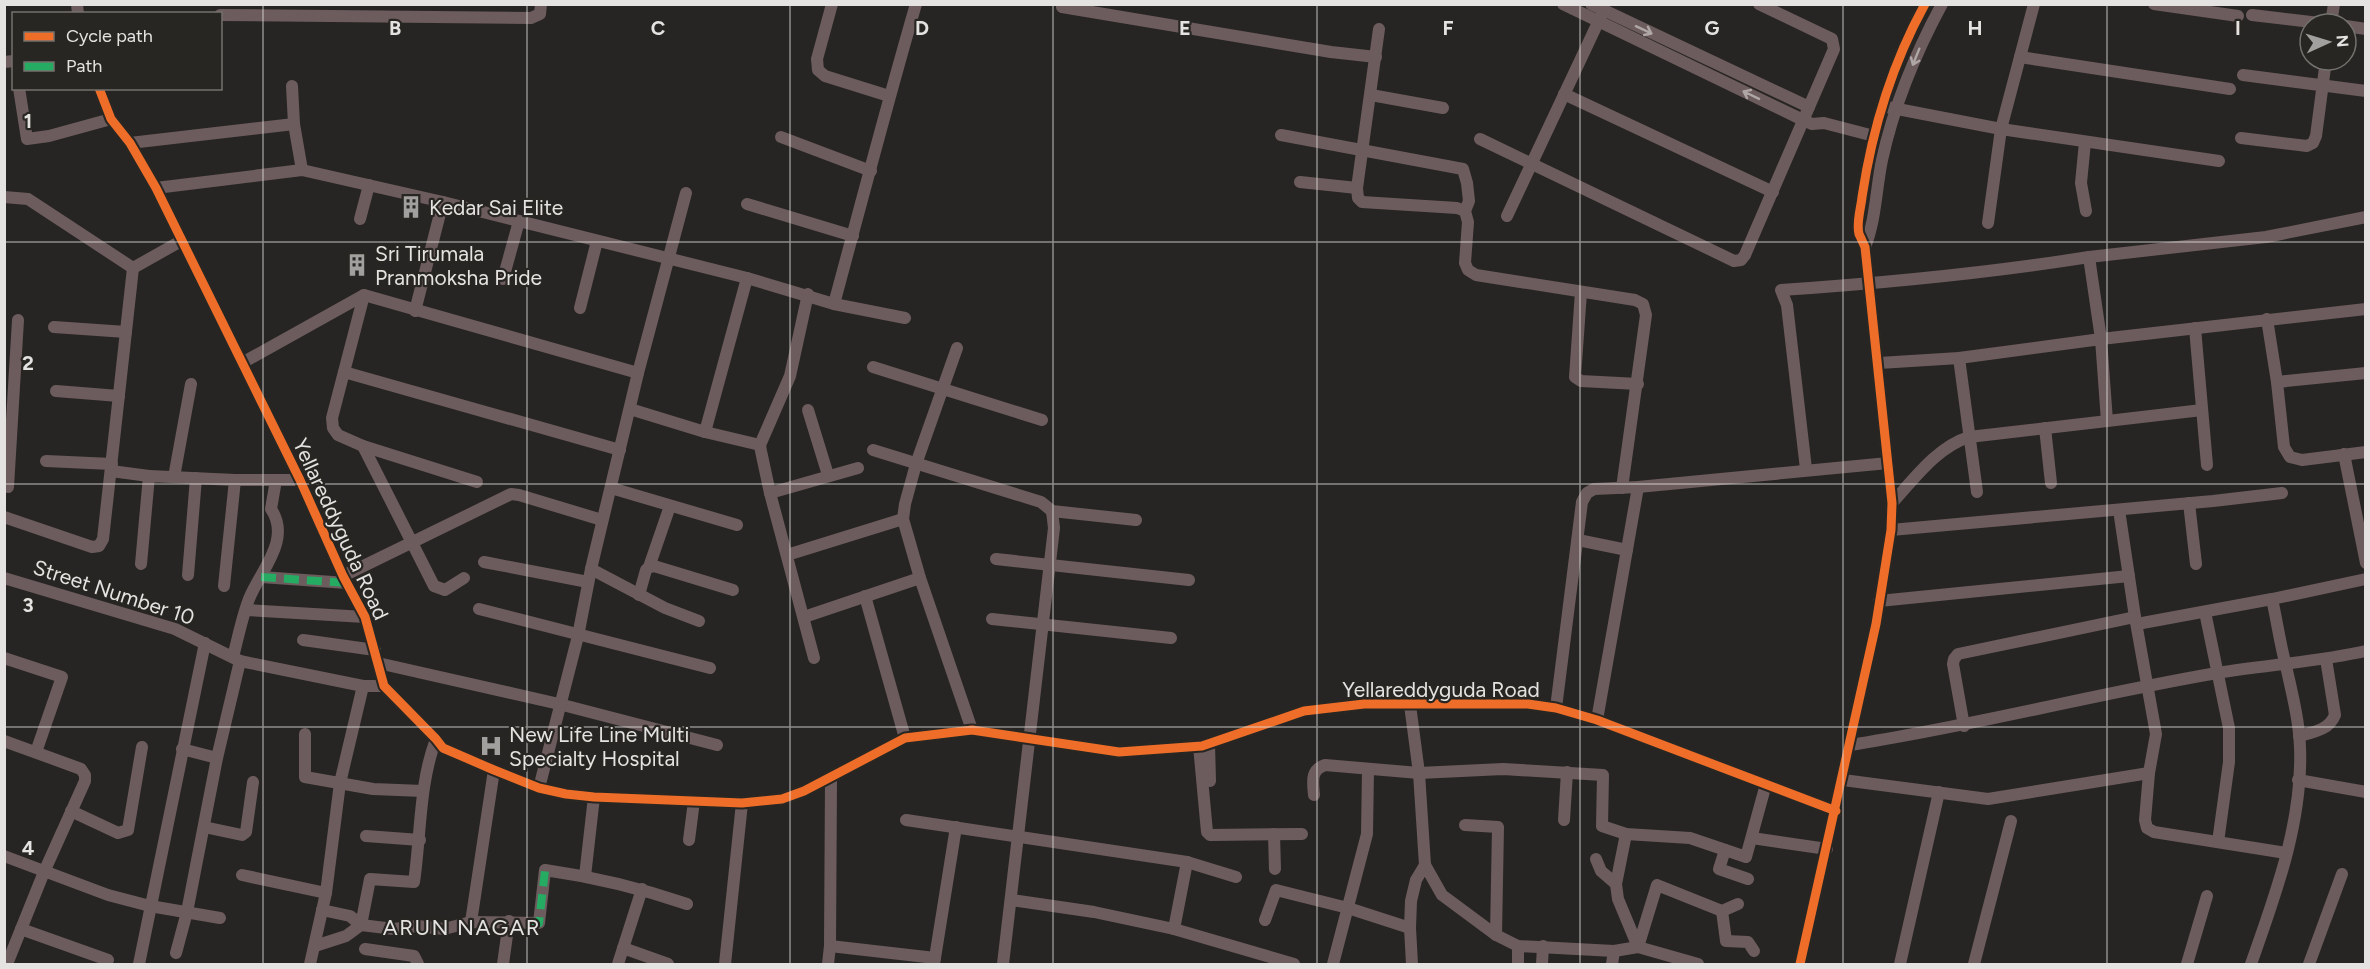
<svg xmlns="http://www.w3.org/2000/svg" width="2370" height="969" font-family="Figtree,sans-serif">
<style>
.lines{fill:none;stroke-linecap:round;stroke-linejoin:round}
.minor{stroke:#6d5c5e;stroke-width:12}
.quiet{stroke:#26ab63;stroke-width:8;stroke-dasharray:15 8;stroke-linecap:butt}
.cycleway-casing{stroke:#282622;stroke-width:13}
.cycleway{stroke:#ee6e29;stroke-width:9}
.oneway{stroke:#afa6a6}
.grid{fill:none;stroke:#e5e3e1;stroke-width:1.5;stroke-opacity:0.55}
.labels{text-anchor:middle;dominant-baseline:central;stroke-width:4.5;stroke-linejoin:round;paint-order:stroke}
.poi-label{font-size:21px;fill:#e5e3e1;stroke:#282622;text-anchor:start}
.street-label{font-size:21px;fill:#e5e3e1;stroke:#282622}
.neighbourhood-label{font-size:22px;letter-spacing:1.5px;fill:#e5e3e1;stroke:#282622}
.grid-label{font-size:20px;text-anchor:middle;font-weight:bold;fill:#e5e3e1;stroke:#282622;stroke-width:4.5;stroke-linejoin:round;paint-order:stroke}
</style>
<rect width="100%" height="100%" fill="#272523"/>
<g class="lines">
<!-- minor -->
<g class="minor">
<polyline points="77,4 78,14"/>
<polyline points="832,4 817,59 818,70 825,76 889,96"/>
<polyline points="1063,4 1062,7 1331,52 1376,57"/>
<polyline points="1563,4 1803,120 1812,124 1824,123 1874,136"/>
<polyline points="1591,4 1809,107"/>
<polyline points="2154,4 2238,16"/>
<polyline points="220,15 531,18 540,14 541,4"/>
<polyline points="2252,15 2328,24"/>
<polyline points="2331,24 2334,4"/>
<polyline points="2346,26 2366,29"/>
<polyline points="1379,29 1357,188 1358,198 1362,202 1457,208 1465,211"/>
<polyline points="2020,57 2230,89"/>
<polyline points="4,62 14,61"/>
<polyline points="2243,75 2366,91"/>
<polyline points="19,88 27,139 49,136 111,119"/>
<polyline points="99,88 111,119 130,143 156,188 300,480 343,576 365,617 384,686 436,739 443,748 494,770 539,788 566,794 594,797 742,803 782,799 804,791 905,738 972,730 1119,752 1202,746 1304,711 1364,704 1528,704 1556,708 1597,720 1836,811"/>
<polyline points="1564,94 1773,192"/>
<polyline points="1371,95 1443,108"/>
<polyline points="1882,106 2001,129 2219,161"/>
<polyline points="294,124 302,170"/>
<polyline points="1281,135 1463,169 1467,183 1469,201 1465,211 1468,222 1465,263 1468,270 1476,275 1635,300 1643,304 1646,315 1622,488"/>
<polyline points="781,137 871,171"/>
<polyline points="2241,138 2307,146 2313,143 2316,136 2326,60"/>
<polyline points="1480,139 1734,261 1741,260 1745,255 1834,49 1832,39 1759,4"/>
<polyline points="2085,142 2081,183 2086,211"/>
<polyline points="130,143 294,124 292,86"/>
<polyline points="1300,182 1357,188"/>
<polyline points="156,188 302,170 443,202 747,278 834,304 905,318"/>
<polyline points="4,197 28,199 133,268 181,241"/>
<polyline points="747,204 853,236"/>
<polyline points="1507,216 1601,16"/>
<polyline points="360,219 369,185"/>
<polyline points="1988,223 2001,129 2034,4"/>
<path d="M1865 247C1876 219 1876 189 1882 160 1894 105 1915 54 1942 4"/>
<polyline points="2089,257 2266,237 2366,217"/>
<polyline points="503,279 519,221"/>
<polyline points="1581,292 1575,377 1581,381 1638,384"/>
<polyline points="808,294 790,376 760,445 761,451 770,493 814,658"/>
<polyline points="364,295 332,418 333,428 338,435 363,446 477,482"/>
<path d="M834 304C861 204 887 104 916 4"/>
<polyline points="580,308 597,241"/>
<polyline points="415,311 443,202"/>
<polyline points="2267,319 2277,382 2284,447 2290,457 2302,460 2366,452"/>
<polyline points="54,327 126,332"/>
<polyline points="2195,328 2207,465"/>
<polyline points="957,348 916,464 905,504 903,519 920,578 972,730"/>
<polyline points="1959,358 1977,492"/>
<polyline points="242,363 364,295 638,373"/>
<polyline points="1879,363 1959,358 2101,339 2366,309"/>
<polyline points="873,367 1042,420"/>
<polyline points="344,372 620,450"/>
<polyline points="2277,382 2366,373"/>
<polyline points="56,391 119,396"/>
<polyline points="630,409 705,432 760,445"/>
<polyline points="808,410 828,475"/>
<polyline points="2045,428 2051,483"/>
<polyline points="705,432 747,278"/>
<polyline points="363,446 434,586 445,590 464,578"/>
<polyline points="873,450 1041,502 1052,511 1136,520"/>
<polyline points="2344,454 2366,563"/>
<polyline points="46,461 112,464"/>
<path d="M1806 469 1787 305 1781 290C1884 283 1988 273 2089 257L2101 339 2107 421"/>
<polyline points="111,471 149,476"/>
<polyline points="174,477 191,384"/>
<polyline points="8,487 18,320"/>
<polyline points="611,488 737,525"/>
<polyline points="770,493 858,468"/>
<path d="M1892 503C1914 479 1937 447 1969 437L2202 410"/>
<polyline points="2189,503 2196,564"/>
<polyline points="2119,510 2135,617 2156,734 2149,773 2145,820 2147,828 2154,832 2286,853"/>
<polyline points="4,517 92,547 99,546 103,539 133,268"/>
<polyline points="1891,530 2213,501 2282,493"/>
<polyline points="1578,540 1627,550"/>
<polyline points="787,555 903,519"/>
<polyline points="996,559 1189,580"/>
<polyline points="484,562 588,582"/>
<polyline points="141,564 149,476 235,480 300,480"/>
<polyline points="649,567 654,566 733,590"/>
<polyline points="591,569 665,608 699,621"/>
<polyline points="188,575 196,478"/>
<polyline points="343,576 511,494 519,495 602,520"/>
<polyline points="261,577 347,583"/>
<polyline points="4,578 175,629 240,661 363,686 384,686"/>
<polyline points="224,586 235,480"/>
<polyline points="639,595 646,570 649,567 670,506"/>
<polyline points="865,596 905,738"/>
<polyline points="1879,601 2129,576"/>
<polyline points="479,609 710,668"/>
<polyline points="246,610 365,617"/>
<polyline points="2205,612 2229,728 2229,762 2218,842"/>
<polyline points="804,617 920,578"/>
<polyline points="992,619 1171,638"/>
<polyline points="2137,624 2272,599 2366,579"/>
<polyline points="303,640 375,650"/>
<path d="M233 657C238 638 242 617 249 599 260 571 292 540 271 509L276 480"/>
<polyline points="4,658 62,677 36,752"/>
<polyline points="378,663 559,704 717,745"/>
<polyline points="1410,705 1419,773 1425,865 1416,880 1411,901 1410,928 1412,964"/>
<polyline points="1556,708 1582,502 1587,493 1594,489 1638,487 1888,463"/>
<polyline points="1597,720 1638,487"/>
<polyline points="1964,726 1953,664 1954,659 1958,654 2135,617"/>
<polyline points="305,734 305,777 373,789 423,791"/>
<path d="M2299 736C2314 732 2329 730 2335 715L2326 659"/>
<polyline points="4,741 81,769 85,775 85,781 44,872 7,964"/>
<polyline points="1209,744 1210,781"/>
<path d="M1850 745C1973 726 2094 694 2217 673 2266 665 2316 662 2366 651"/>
<polyline points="1199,746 1207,832 1210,835 1302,834"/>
<polyline points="182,749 217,758"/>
<polyline points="1843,780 1988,799 2149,773"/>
<polyline points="2298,780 2366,792"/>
<polyline points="539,788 578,636 591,569 638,373 686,193"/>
<path d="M1314 795C1313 782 1310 770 1325 765L1419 773 1503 769 1603 775 1602 826 1626 834 1690 838 1746 857 1766 784"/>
<polyline points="71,811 118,833 128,830 142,747"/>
<polyline points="906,820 1187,862 1236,877"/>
<polyline points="1564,820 1567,772"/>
<polyline points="1465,825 1498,827 1496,935"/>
<polyline points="204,827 242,835 246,832 253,782"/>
<polyline points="1274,834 1275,869"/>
<polyline points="1626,834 1616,884 1618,899 1638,947"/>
<polyline points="366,836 420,840"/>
<polyline points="1752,838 1827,849"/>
<polyline points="689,840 694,801"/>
<polyline points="1725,850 1719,869 1748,879"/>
<polyline points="4,856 108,895 150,906 220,918"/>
<polyline points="1596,859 1601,871 1616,884"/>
<polyline points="1425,865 1442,895 1496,935 1518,946 1614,951 1638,947 1698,964"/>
<polyline points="242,875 326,893"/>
<polyline points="585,876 594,797"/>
<polyline points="1012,900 1094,912 1174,929 1294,964"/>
<path d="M322 910 350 916 361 925 394 929 418 926 444 929 471 922 539 923 545 870C594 877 640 888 687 904"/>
<polyline points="1722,911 1726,941 1748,942 1754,951"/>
<polyline points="1265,920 1276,890 1348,908 1410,928"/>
<polyline points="471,922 494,770"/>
<polyline points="21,929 108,960"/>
<polyline points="1174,929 1187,862"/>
<path d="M315 946 346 936 361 925 370 879 414 882C421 834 419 784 436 739"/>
<polyline points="830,946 935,958"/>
<polyline points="1518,946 1518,964"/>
<polyline points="1638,947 1657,885 1722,911 1738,904"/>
<polyline points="623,948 668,964"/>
<polyline points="365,949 414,956 418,964"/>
<polyline points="176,953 187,912 217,758 240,661"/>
<polyline points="139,964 205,643"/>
<polyline points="310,964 326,893 340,783 363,686"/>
<polyline points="503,964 509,921"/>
<polyline points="618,964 642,889"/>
<polyline points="725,964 742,803"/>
<polyline points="828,964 830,946 831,779"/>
<polyline points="934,964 956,827"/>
<polyline points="1003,964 1054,528 1052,511"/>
<polyline points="1333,964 1367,834 1368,769"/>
<polyline points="1542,964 1543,946"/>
<polyline points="1612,964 1614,951"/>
<path d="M1800 964 1876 624 1891 530 1892 503 1865 247C1863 243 1861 238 1859 234 1856 223 1861 208 1862 197 1872 130 1892 64 1925 4"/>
<polyline points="1900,964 1939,792"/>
<polyline points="1974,964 2011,821"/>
<polyline points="2187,964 2207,896"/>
<path d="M2251 964C2275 896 2303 822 2300 747 2299 720 2292 693 2286 666 2280 644 2277 621 2272 599"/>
<polyline points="2309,964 2342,874"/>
</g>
<!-- quiet -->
<g class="quiet">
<polyline points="261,577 347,583"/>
<polyline points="530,922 539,923 545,870"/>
</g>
<!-- cycleway casing -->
<g class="cycleway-casing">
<g id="cycleway">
<polyline points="99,88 111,119 130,143 156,188 300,480 343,576 365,617 384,686 436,739 443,748 494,770 539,788 566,794 594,797 742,803 782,799 804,791 905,738 972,730 1119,752 1202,746 1304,711 1364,704 1528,704 1556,708 1597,720 1836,811"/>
<path d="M1800 964 1876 624 1891 530 1892 503 1865 247C1863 243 1861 238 1859 234 1856 223 1861 208 1862 197 1872 130 1892 64 1925 4"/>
</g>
</g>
<!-- cycleway -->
<use href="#cycleway" class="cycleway"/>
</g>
<!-- one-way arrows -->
<defs><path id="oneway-shaft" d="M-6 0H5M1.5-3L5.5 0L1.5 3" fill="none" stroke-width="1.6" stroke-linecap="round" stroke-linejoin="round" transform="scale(1.5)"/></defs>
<g class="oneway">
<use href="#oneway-shaft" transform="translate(1644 30) rotate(25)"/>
<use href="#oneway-shaft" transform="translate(1916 57) rotate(112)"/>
<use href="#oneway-shaft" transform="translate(1751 95) rotate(-154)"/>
</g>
<!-- grid -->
<path class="grid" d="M263 4V964M527 4V964M790 4V964M1053 4V964M1317 4V964M1580 4V964M1843 4V964M2107 4V964M4 242H2366M4 484H2366M4 727H2366"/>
<!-- icons -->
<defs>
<g id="building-bare" transform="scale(1.8)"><path d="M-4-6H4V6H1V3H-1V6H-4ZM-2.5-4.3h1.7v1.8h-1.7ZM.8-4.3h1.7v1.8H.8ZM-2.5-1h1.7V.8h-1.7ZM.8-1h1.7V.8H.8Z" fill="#a2a09e" stroke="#282622" stroke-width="2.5" paint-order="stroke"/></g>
<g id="hospital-bare" transform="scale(1.8)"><path d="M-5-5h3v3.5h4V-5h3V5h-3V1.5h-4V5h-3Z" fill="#a2a09e" stroke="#282622" stroke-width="2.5" paint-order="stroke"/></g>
</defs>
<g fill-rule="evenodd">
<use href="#building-bare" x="411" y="207"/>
<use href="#building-bare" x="357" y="265"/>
<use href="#hospital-bare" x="491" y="746"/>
</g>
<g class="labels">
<!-- poi labels -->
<g class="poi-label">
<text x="429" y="207">Kedar Sai Elite</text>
<text x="375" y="253">Sri Tirumala<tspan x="375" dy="24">Pranmoksha Pride</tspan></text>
<text x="509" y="734">New Life Line Multi<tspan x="509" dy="24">Specialty Hospital</tspan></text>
</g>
<!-- street labels -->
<g class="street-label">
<text transform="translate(341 529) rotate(65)">Yellareddyguda Road</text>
<text transform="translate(114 592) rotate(18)">Street Number 10</text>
<text x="1441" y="689">Yellareddyguda Road</text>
</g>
<!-- neighbourhood labels -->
<g class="neighbourhood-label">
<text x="462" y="927">ARUN NAGAR</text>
</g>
</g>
<g class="grid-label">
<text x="395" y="35">B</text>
<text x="658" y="35">C</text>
<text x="922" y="35">D</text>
<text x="1185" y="35">E</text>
<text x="1448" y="35">F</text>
<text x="1712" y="35">G</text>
<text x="1975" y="35">H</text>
<text x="2238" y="35">I</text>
<text x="28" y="128">1</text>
<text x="28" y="370">2</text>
<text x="28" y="612">3</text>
<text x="28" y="855">4</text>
</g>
<!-- border -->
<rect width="2370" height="969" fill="none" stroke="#e5e3e1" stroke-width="12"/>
<!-- legend -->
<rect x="12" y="12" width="210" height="78" fill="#282622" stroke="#74726e" stroke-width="1.5"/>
<rect x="24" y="32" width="30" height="9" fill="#ee6e29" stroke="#74726e" stroke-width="1.5"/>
<text x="66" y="42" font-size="18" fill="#e5e3e1">Cycle path</text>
<rect x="24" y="62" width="30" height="9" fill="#26ab63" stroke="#74726e" stroke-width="1.5"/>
<text x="66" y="72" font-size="18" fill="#e5e3e1">Path</text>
<!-- north arrow -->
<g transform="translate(2328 42) rotate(86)"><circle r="28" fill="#282622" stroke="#74726e" stroke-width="1.5"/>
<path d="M0-4.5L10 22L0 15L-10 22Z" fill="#a2a09e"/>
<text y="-9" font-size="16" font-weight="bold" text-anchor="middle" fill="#e5e3e1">N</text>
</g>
</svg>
